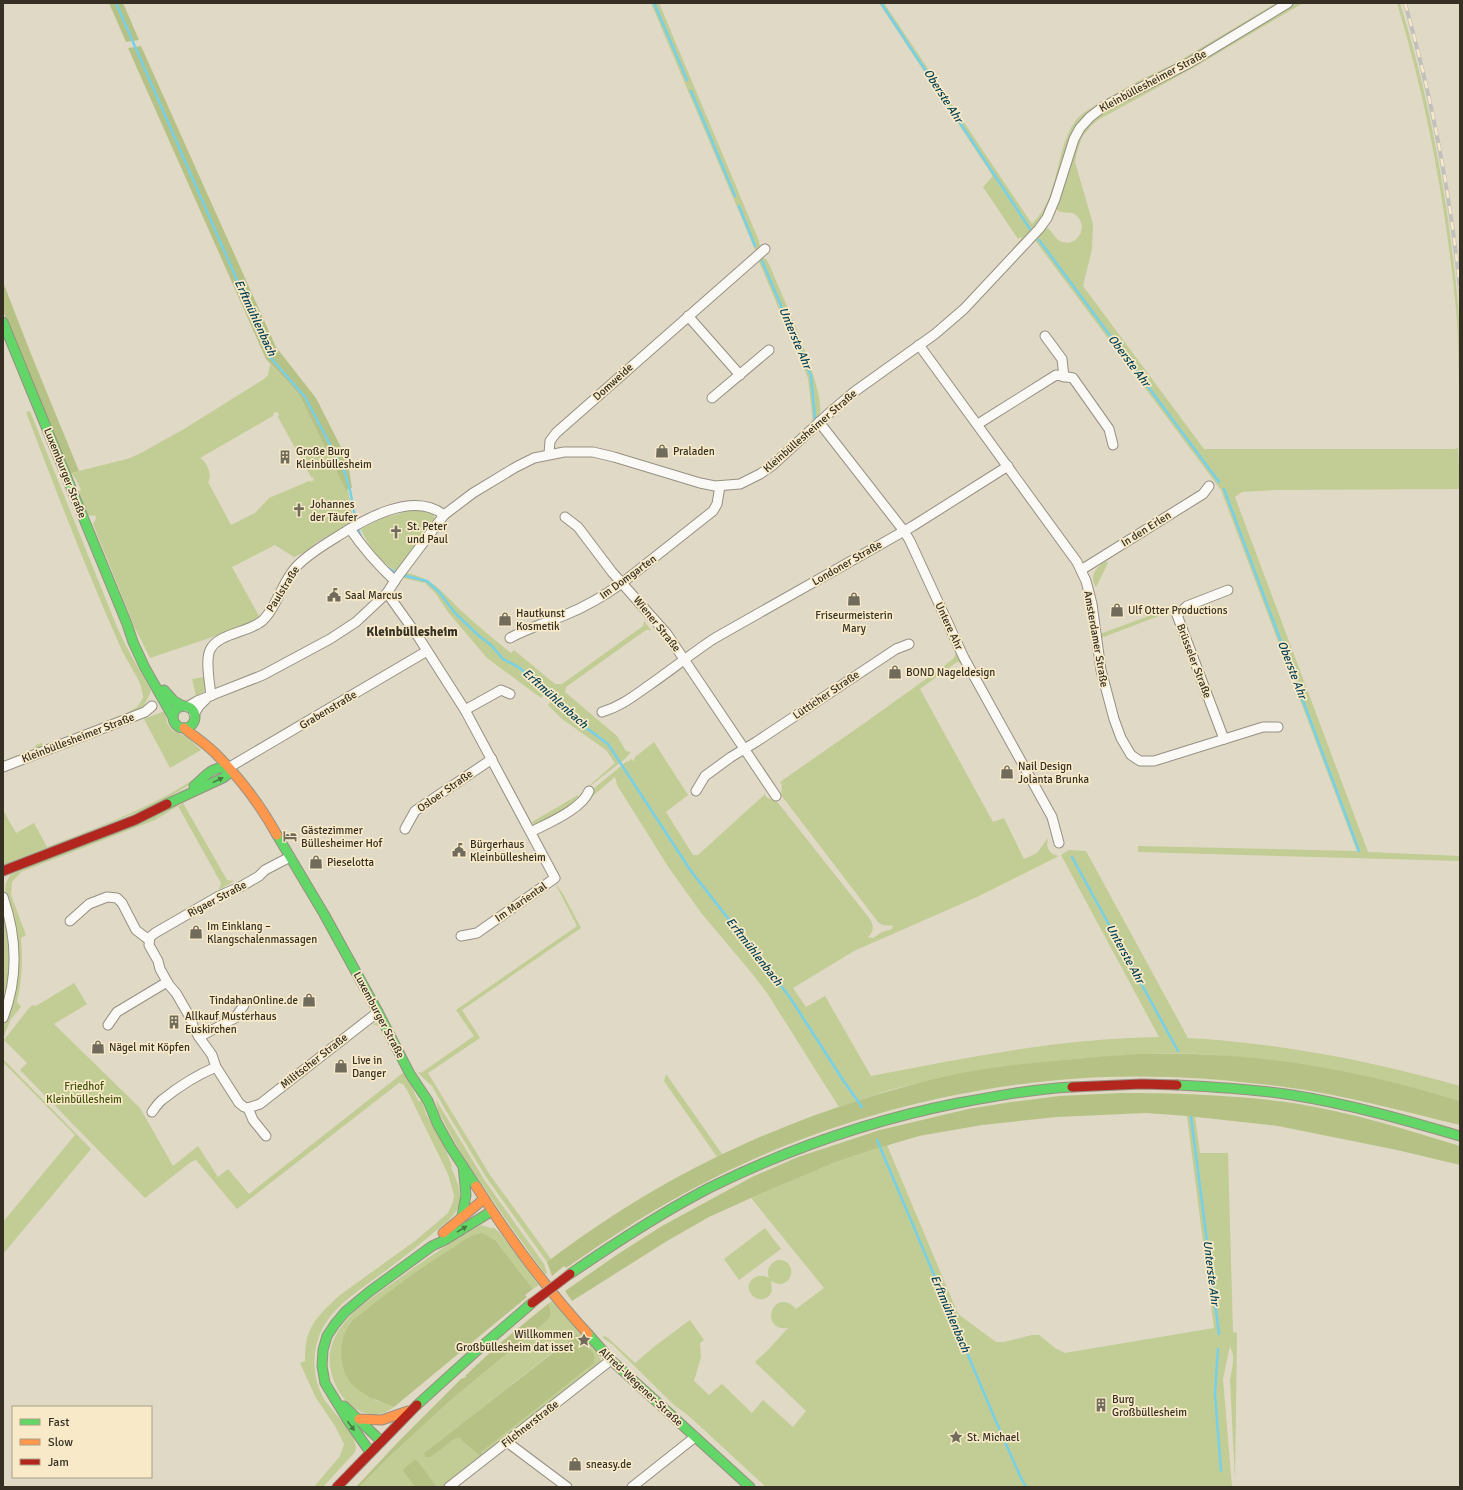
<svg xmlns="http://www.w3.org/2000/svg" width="1463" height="1490" font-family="Signika,sans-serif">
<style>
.green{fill:#c1cd94;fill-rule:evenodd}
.forest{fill:#b6c285}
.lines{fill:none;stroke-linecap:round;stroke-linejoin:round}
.stream{stroke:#76d0e8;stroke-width:2.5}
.street-casing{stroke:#969082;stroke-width:11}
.fast-casing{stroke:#969082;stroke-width:11}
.slow-casing{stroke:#969082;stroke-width:11}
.jam-casing{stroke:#969082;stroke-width:11}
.street{stroke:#faf9f6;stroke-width:9}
.fast{stroke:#63d668;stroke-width:9}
.slow{stroke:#ff974d;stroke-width:9}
.jam{stroke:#b3261e;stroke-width:9}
.rail-casing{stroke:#c1c0bb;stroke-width:4}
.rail{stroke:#f8eac9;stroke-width:2.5;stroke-dasharray:8;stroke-linecap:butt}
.jam-bridge-casing{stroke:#afa893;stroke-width:11;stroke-linecap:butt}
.jam-bridge{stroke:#b3261e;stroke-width:9}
.oneway{fill:#4a7b42}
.labels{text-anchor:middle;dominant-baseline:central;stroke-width:3.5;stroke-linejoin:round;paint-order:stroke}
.street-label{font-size:11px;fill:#353023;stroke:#f8eac9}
.poi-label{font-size:11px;fill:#353023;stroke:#f8eac9;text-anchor:start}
.park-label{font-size:11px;fill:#42530b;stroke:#f8eac9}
.water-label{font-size:12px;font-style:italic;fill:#054153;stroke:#f8eac9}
.quarter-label{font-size:13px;font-weight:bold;fill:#353023;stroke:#f8eac9}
</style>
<rect width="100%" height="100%" fill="#e0d9c6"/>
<!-- green -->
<g class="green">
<polygon points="651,3 659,3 759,241 760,248 756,252"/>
<path d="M879 3H884L1032 224C1061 196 1054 150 1076 120 1084 111 1096 105 1106 99 1119 92 1131 85 1144 78 1154 73 1164 69 1174 64L1276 3H1281L1187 60 1100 104 1082 118 1070 137 1053 193 1046 211 1038 224 1013 250 1012 249 1022 238 1020 237 1018 239 983 187 992 177V175Z"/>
<path d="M1295 3H1303L1193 68 1098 120 1091 126 1082 137 1077 152 1075 162 1093 224 1092 249 1083 286 1204 449H1454L1458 448 1460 489 1274 490 1242 492 1235 497 1368 852 1460 856V861L1138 852V846L1357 851 1221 490 1034 239 1045 229 1047 228C1053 231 1054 238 1060 241 1076 249 1090 227 1076 215 1071 211 1064 214 1058 211L1056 208 1075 145 1082 131 1099 114 1257 26Z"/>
<path d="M1397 3H1400C1422 73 1437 146 1448 219 1453 259 1459 299 1460 339 1461 361 1460 384 1460 406 1458 374 1459 341 1456 309 1446 206 1427 102 1397 3Z"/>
<path d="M761 257 766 259 770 266C780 292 829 395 819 416 818 419 815 421 813 423L808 378 758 259Z"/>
<path d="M270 364 299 394 346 489H348L353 521 317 542 305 552 294 557 275 545 232 567 260 618 254 623 150 658 135 628 93 524 96 519 95 515 92 516 88 515 79 492 81 490 76 479 71 473 127 459 139 454 184 429 264 379 268 375ZM274 412 279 413 278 417 311 477 314 478 312 482 309 481 269 498 255 513 231 525 208 482C213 476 206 460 200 458L273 416Z"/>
<path d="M30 411 117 627 126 646 151 691 144 706 134 712 3 763V762L35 749 36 745 41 743 45 745 127 713 137 707 143 698C144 683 126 661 120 646 86 569 56 491 26 412Z"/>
<path d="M409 511H431L435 518 396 571C381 563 367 544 361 529L383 518Z"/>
<path d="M1106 561 1108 563 1096 587C1089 576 1096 567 1106 561Z"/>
<path d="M406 573C436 578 445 597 466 615 480 628 496 641 511 653L514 650 555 684H562L643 626 644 621 651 630H646L566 687 565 692 617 736 626 751 631 752 625 759 582 792 615 763 606 750 562 719 548 705 552 700 545 694 541 698 487 658 448 612 436 594 425 583 403 578Z"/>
<polygon points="1162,611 1164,614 1101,638 1100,634"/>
<path d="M956 652 961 663 957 662 920 689 993 822 1004 818 1024 859 1037 853 1048 838C1046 847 1048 854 1059 856L977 897 854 951 793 988 806 1007 825 996 871 1076C966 1058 1062 1038 1159 1037L1061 855 1069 850 1086 851 1188 1038C1280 1043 1371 1061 1460 1086V1101C1380 1076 1298 1061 1214 1055 1178 1052 1140 1054 1103 1057 1036 1061 971 1070 906 1086 883 1091 861 1100 839 1107L767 993 750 971 702 914 669 868 617 785 615 777 580 807 592 796V790L627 761 628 762 631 759 634 761 635 757 654 742 688 795 666 812 693 855H698L764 795V792C765 798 768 798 773 800L775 799 870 919C874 926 874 931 868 937L873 938 882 932 892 929 893 925C887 926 883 926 878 922L781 795 782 785 780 782 866 722 940 669 954 658Z"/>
<polygon points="204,677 205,691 196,696 192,679"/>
<polygon points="165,711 167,723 172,730 187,737 201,750 170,768 144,719"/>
<path d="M199 776 194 782 158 804 6 864H3V810L16 833 34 823 47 847C100 826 151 808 199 776Z"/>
<polygon points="578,795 579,798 572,806 534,825 532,822"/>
<path d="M183 801H186L183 803 227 880 234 881 219 890 221 883 178 806 155 820 21 872 12 882 11 895 26 935 21 938C23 960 22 980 17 1002L21 1007 11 1019 3 1038V1029L14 995 18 972 17 940 15 925 5 890 6 883 10 875 177 805 178 806 182 804Z"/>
<polygon points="555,883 563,894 581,928 462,1010 480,1038 428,1073 490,1175 551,1259 547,1262 486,1177 445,1109 432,1086 418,1073 420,1072 421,1073 474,1036 456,1010 577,926"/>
<polygon points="3,910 9,944 9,977 3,1006"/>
<path d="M74 983 87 1004 54 1024 140 1108 173 1166 198 1146 218 1177 228 1169 249 1194 404 1072 379 1026 372 1024 377 1023 380 1025 405 1071 418 1101H422L426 1114 444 1146 452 1166 451 1167C455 1177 462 1190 460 1201 458 1216 441 1226 431 1235 415 1248 398 1262 381 1274 361 1289 338 1303 325 1324 311 1347 311 1376 324 1399 332 1412 361 1437 355 1452L323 1487H314L340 1456 344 1444 335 1426 316 1398 300 1363 305 1361C305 1354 305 1347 307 1339 311 1321 327 1307 340 1295L415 1241 448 1213 453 1202 454 1195 448 1174 407 1090 403 1084 399 1083 237 1209 196 1160 191 1162 145 1198 20 1070 27 1063 4 1040 29 1008 33 1005 36 1006Z"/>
<polygon points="3,1059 91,1149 3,1254 3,1222 75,1135 3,1062"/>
<polygon points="666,1074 722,1154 717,1157 664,1081"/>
<polygon points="436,1100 485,1181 544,1264 547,1273 545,1274 507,1221 462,1155 438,1111"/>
<path d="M1187 1116 1195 1117 1200 1153H1228L1233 1332 1237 1333 1235 1480 1230 1380 1233 1363V1354L1230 1346 1223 1379 1232 1487H766L689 1416 674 1405 613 1345 603 1338V1336L607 1337 635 1363 655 1346 690 1320 704 1340 700 1343 701 1357 694 1381 709 1395 722 1384 752 1413 763 1400 793 1427 806 1411 755 1362 768 1350 788 1328C757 1331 774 1285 796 1309L824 1288 751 1198 836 1162 887 1145 958 1314 996 1342H1004L1032 1335H1039L1055 1348 1065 1353 1214 1328Z"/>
<path d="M481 1225 491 1228H494L499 1232 539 1285 533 1289 496 1241 374 1400 394 1407C390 1410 385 1413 380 1414 348 1419 326 1380 330 1352 332 1341 338 1330 345 1322 355 1309 371 1299 384 1289 416 1266 447 1244 481 1225Z"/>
<polygon points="765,1228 781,1249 739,1280 724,1259"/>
<path d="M777 1260C800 1258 793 1294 771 1281L772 1291C762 1312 738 1288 754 1278 759 1274 764 1276 769 1278 766 1271 769 1264 777 1260Z"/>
<polygon points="552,1301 598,1354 602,1363 484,1456 481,1452 576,1334 424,1453 431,1457 453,1440 459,1438 482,1458 445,1487 437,1487 416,1460 402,1470 415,1487 359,1487 390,1456 452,1399 549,1319 551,1315 549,1303"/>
</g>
<!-- forest -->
<g class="forest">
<polygon points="109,3 123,3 139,40 126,42"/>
<polygon points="141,46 276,347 316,398 352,469 349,470 352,488 346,490 299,394 266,359 128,48"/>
<polygon points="3,282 31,354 79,471 71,473 3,311"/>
<path d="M1137 1054C1162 1054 1188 1053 1213 1055 1297 1059 1380 1076 1460 1101V1125C1402 1111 1344 1095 1285 1087 1210 1077 1134 1073 1058 1080 929 1092 800 1130 685 1193 644 1215 605 1241 566 1268L564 1266 552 1276 547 1262C645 1188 743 1137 860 1100 897 1088 934 1078 972 1071 1027 1062 1082 1058 1137 1054Z"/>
<path d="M1120 1093C1178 1093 1235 1095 1293 1103 1350 1112 1405 1129 1460 1146V1165L1397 1150 1278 1126 1187 1116 1146 1113 1057 1117 982 1125 919 1136 875 1149 836 1162 751 1198 709 1217 667 1241 572 1301 565 1291 618 1254 662 1226 752 1177 798 1157 880 1130 968 1109 1011 1102 1059 1096Z"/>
<path d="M482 1233 496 1241 533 1289 525 1295 527 1297 394 1407C380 1402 361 1395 351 1383 342 1374 339 1351 343 1339 345 1331 349 1326 353 1320 386 1294 419 1268 454 1247 463 1241 472 1234 482 1233Z"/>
<polygon points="549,1303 551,1315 549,1319 452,1399 390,1456 359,1487 356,1487 399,1441 461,1379 466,1377 465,1376 499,1344"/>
<polygon points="577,1334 594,1354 594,1363 481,1452 484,1456 482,1458 459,1438 453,1440 431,1457 426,1457 424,1453"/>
<polygon points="416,1459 437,1487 415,1487 402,1470"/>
</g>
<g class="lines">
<!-- stream -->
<g class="stream">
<polyline points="116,3 271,358 305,397 345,473 350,490 356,522"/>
<polyline points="654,3 687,80"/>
<polyline points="881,3 1030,229"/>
<polyline points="691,91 735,196"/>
<polyline points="739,206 755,246"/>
<polyline points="1039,240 1219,482"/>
<polyline points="762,261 811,376 815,418"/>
<polyline points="1224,489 1359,851"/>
<polyline points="357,527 362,539"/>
<polyline points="386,567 397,573"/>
<polyline points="402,575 427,581 439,592 455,613 479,636 491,645 503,659 520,668 533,681 549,692 573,718 608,744 691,871 789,996 843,1080 862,1107"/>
<polyline points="1072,857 1178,1051"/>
<polyline points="1191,1117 1219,1334"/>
<polyline points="877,1140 998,1426 1021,1478 1026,1487"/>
<polyline points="1218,1349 1215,1393 1221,1471"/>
</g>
<!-- street casing -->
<g class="street-casing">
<g id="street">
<polyline points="688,316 740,375"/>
<polyline points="1045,336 1062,359 1064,377"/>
<polyline points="919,345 1077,562 1086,581 1092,604 1101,670 1114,719 1121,738 1131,755 1140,761 1154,761 1263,727 1278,727"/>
<polyline points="712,398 769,350"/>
<polyline points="819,422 904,531 910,541 964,658 1052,817 1059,843"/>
<polyline points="978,424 1056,375 1073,378 1109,429 1113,445"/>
<polyline points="549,454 550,441 556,433 765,249"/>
<polyline points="565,517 578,527 612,572 667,634 776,796"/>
<path d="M350 529C363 548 378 565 395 581"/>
<polyline points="1081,570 1203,494 1209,486"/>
<polyline points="387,593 419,638 465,710 555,878 477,933 461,936"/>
<path d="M510 638C528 628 546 623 565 615 585 607 604 596 622 583L713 511 717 504 720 486"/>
<path d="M211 696C210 684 205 661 210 650 218 633 248 633 262 621 276 609 282 582 296 567 307 555 322 546 335 538 363 520 413 490 444 515"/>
<polyline points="187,707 197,701 263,675 330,639 356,622 387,593 396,579 444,515 473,493 516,467 534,458 564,452 593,452 614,457 700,483 715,486 740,484 760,474 773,465 827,415 854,392 935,334 964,309 1039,229 1047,218 1055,199 1074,139 1080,128 1090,117 1103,107 1189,63 1288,3"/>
<polyline points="465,710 501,690 510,694"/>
<path d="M602 712C621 706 631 698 648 686 670 671 692 653 715 638L913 526 1008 466"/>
<polyline points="194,714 199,706 206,699"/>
<polyline points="1224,739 1177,615 1187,606 1228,590"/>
<polyline points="3,767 145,712 152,706"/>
<polyline points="228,768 427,651"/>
<polyline points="696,791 705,776 731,757 756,742 896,649 909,644"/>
<polyline points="405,829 415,811 492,759"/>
<path d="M531 832C548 823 582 809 589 791"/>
<polyline points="290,857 265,870 259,876 242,886 219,896 155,933 150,937 149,945 158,961 160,969 169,985 176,993 191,1019 193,1026 199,1037 212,1055 216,1067 239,1103 244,1107 248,1108 260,1104 378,1012"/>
<path d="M3 897C17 937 18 979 3 1018"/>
<polyline points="70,921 89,904 107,897 117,898 122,903 136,930 149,940"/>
<polyline points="108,1025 117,1012 167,982"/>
<polyline points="199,1037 235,1018 244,1005"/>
<polyline points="248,1108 253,1120 266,1136"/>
<path d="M152 1112C155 1108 158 1103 162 1100 178 1087 197 1075 216 1067"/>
<polyline points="507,1442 567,1487"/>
<polyline points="449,1487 611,1360"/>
<polyline points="632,1487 695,1437"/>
</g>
</g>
<!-- fast casing -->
<g class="fast-casing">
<g id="fast">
<polyline points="3,322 127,624 133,642 145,668 173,717"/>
<polyline points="164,690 174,701 183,706"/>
<circle cx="184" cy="717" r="11"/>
<path d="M194 786C206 776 211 766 228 768"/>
<polyline points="167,804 223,778 227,775 228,768"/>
<polyline points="277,835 324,914 378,1012 410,1074 428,1101 437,1123 451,1148 476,1186"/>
<path d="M1177 1085C1216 1087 1254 1089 1292 1095 1349 1104 1405 1120 1460 1136"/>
<polyline points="462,1216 466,1195 463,1166"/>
<path d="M570 1274C615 1243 661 1213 709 1188 788 1149 872 1120 958 1103 996 1096 1034 1089 1072 1087"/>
<polyline points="588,1334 611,1360 750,1487"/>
<polyline points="417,1405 481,1347 532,1303"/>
<polyline points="344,1406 381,1441"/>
<polyline points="370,1452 347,1419 325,1383 322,1366 323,1350 327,1336 335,1324 345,1312 369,1292 432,1246 445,1240 492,1211"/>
</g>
</g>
<!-- slow casing -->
<g class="slow-casing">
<g id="slow">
<path d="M184 728C194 736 206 744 215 753 239 777 261 806 277 835"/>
<path d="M476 1186C509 1238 546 1288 588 1334"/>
<polyline points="443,1233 484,1199"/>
<polyline points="359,1419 382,1420 408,1411"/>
</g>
</g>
<!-- jam casing -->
<g class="jam-casing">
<g id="jam">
<polyline points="3,871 135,820 167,804"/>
<polyline points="1072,1087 1142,1084 1177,1085"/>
<polyline points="337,1487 417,1405"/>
</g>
</g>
<!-- street -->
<use href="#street" class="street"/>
<!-- fast -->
<use href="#fast" class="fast"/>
<!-- slow -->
<use href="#slow" class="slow"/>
<!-- jam -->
<use href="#jam" class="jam"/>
<!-- rail casing -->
<g class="rail-casing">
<path id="rail" d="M1405 3C1432 99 1450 190 1460 290"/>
</g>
<!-- rail -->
<use href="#rail" class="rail"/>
<!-- jam-bridge casing -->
<g class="jam-bridge-casing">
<polyline id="jam-bridge" points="532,1303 570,1274"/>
</g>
<!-- jam-bridge -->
<use href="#jam-bridge" class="jam-bridge"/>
</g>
<!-- one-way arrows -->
<defs><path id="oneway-solid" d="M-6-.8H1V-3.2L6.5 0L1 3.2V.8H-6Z"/></defs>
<g class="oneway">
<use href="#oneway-solid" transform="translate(218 780) rotate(-26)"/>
<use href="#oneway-solid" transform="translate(462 1229) rotate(-31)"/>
<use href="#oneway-solid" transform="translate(351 1426) rotate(54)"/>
</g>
<!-- icons -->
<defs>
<g id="shop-bare" transform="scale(1.08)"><path d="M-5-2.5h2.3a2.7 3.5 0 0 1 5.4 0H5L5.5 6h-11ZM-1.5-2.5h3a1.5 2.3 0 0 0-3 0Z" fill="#716b5c" stroke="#f8eac9" stroke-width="2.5" paint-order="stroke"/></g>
<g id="building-bare" transform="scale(1.08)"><path d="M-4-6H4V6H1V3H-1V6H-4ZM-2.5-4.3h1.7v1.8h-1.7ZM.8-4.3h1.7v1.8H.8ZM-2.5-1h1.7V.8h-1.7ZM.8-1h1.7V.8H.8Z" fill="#716b5c" stroke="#f8eac9" stroke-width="2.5" paint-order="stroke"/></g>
<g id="church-bare" transform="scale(1.08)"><path d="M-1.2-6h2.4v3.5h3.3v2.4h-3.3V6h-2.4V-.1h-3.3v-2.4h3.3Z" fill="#716b5c" stroke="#f8eac9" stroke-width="2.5" paint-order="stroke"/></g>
<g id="civic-bare" transform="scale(1.08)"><path d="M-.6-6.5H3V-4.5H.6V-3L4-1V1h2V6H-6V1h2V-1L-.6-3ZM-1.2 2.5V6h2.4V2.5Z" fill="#716b5c" stroke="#f8eac9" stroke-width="2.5" paint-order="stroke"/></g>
<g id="hotel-bare" transform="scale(1.08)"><path d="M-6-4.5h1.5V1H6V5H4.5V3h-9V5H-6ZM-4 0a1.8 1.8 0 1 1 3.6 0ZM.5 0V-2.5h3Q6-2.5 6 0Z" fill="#716b5c" stroke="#f8eac9" stroke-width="2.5" paint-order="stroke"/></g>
<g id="sight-bare" transform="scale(1.08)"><path d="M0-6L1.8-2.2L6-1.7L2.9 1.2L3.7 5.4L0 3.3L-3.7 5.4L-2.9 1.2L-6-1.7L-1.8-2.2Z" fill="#716b5c" stroke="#f8eac9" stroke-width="2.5" paint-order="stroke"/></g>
</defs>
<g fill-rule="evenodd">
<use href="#shop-bare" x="662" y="451"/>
<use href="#building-bare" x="285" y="457"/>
<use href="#church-bare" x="299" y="510"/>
<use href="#church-bare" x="396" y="532"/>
<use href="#civic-bare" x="334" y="595"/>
<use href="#shop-bare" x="854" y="599"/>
<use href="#shop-bare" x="1117" y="610"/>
<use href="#shop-bare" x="505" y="619"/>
<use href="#shop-bare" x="895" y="672"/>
<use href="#shop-bare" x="1007" y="772"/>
<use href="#hotel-bare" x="290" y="836"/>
<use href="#civic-bare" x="459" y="850"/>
<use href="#shop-bare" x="316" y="862"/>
<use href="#shop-bare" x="196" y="932"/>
<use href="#shop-bare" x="309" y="1000"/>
<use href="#building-bare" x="174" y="1022"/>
<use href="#shop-bare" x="98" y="1047"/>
<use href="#shop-bare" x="341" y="1066"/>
<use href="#sight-bare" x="584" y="1340"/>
<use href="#building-bare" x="1101" y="1405"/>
<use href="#sight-bare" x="956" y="1437"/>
<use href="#shop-bare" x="575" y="1464"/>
</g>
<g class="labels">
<!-- street labels -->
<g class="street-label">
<text transform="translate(1153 81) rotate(-28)">Kleinbüllesheimer Straße</text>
<text transform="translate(613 382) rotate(-42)">Domweide</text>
<text transform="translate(810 431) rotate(-41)">Kleinbüllesheimer Straße</text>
<text transform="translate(65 473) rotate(68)">Luxemburger Straße</text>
<text transform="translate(1146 529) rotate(-32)">In den Erlen</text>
<text transform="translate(847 563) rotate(-30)">Londoner Straße</text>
<text transform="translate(628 577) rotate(-36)">Im Domgarten</text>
<text transform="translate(283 589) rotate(-58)">Paulstraße</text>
<text transform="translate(657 624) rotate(51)">Wiener Straße</text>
<text transform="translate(949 626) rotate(65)">Untere Ahr</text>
<text transform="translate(1096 639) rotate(80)">Amsterdamer Straße</text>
<text transform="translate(1194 661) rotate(69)">Brüsseler Straße</text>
<text transform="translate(826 695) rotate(-34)">Lütticher Straße</text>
<text transform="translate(328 710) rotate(-31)">Grabenstraße</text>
<text transform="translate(78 738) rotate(-21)">Kleinbüllesheimer Straße</text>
<text transform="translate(445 791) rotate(-35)">Osloer Straße</text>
<text transform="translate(217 899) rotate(-28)">Rigaer Straße</text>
<text transform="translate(521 902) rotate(-35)">Im Mariental</text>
<text transform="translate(379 1015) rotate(62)">Luxemburger Straße</text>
<text transform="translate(314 1061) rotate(-38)">Militscher Straße</text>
<text transform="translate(641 1387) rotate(43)">Alfred-Wegener-Straße</text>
<text transform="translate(530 1424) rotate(-38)">Filchnerstraße</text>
</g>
<!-- poi labels -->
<g class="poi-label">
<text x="296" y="451">Große Burg<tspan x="296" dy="13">Kleinbüllesheim</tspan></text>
<text x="673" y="451">Praladen</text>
<text x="310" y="504">Johannes<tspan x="310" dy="13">der Täufer</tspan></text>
<text x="407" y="526">St. Peter<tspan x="407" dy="13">und Paul</tspan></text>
<text x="345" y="595">Saal Marcus</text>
<text x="1128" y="610">Ulf Otter Productions</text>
<text x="516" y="613">Hautkunst<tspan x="516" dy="13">Kosmetik</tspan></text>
<text x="854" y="615" text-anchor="middle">Friseurmeisterin<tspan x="854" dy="13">Mary</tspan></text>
<text x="906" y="672">BOND Nageldesign</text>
<text x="1018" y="766">Nail Design<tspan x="1018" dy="13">Jolanta Brunka</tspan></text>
<text x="301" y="830">Gästezimmer<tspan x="301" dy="13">Büllesheimer Hof</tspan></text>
<text x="470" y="844">Bürgerhaus<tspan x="470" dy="13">Kleinbüllesheim</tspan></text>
<text x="327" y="862">Pieselotta</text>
<text x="207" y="926">Im Einklang –<tspan x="207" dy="13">Klangschalenmassagen</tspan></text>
<text x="298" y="1000" text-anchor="end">TindahanOnline.de</text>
<text x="185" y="1016">Allkauf Musterhaus<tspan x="185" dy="13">Euskirchen</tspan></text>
<text x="109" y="1047">Nägel mit Köpfen</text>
<text x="352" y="1060">Live in<tspan x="352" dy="13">Danger</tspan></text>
<text x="573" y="1334" text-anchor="end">Willkommen<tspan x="573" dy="13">Großbüllesheim dat isset</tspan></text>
<text x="1112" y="1399">Burg<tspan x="1112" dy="13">Großbüllesheim</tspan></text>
<text x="967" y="1437">St. Michael</text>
<text x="586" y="1464">sneasy.de</text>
</g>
<!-- park labels -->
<g class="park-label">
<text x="84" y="1086">Friedhof<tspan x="84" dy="13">Kleinbüllesheim</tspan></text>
</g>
<!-- water labels -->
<g class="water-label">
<text transform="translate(943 96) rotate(57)">Oberste Ahr</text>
<text transform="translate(255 318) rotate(65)">Erftmühlenbach</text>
<text transform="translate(795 338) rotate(67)">Unterste Ahr</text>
<text transform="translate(1129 361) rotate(53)">Oberste Ahr</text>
<text transform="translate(1292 670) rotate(69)">Oberste Ahr</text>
<text transform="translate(555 699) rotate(42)">Erftmühlenbach</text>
<text transform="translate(754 952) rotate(52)">Erftmühlenbach</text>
<text transform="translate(1125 954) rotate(61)">Unterste Ahr</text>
<text transform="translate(1211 1273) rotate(83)">Unterste Ahr</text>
<text transform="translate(950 1314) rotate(67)">Erftmühlenbach</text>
</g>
<!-- quarter labels -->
<g class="quarter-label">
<text x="412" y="632">Kleinbüllesheim</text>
</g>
</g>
<!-- border -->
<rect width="1463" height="1490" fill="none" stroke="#353023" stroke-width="8"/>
<!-- legend -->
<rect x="12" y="1406" width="140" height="72" fill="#f8eac9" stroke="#aaa087"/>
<rect x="20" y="1419" width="20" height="6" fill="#63d668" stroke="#aaa087"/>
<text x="48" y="1426" font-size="12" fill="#353023">Fast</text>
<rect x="20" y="1439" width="20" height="6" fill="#ff974d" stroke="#aaa087"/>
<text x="48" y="1446" font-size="12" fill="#353023">Slow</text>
<rect x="20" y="1459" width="20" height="6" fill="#b3261e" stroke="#aaa087"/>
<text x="48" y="1466" font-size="12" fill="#353023">Jam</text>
</svg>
